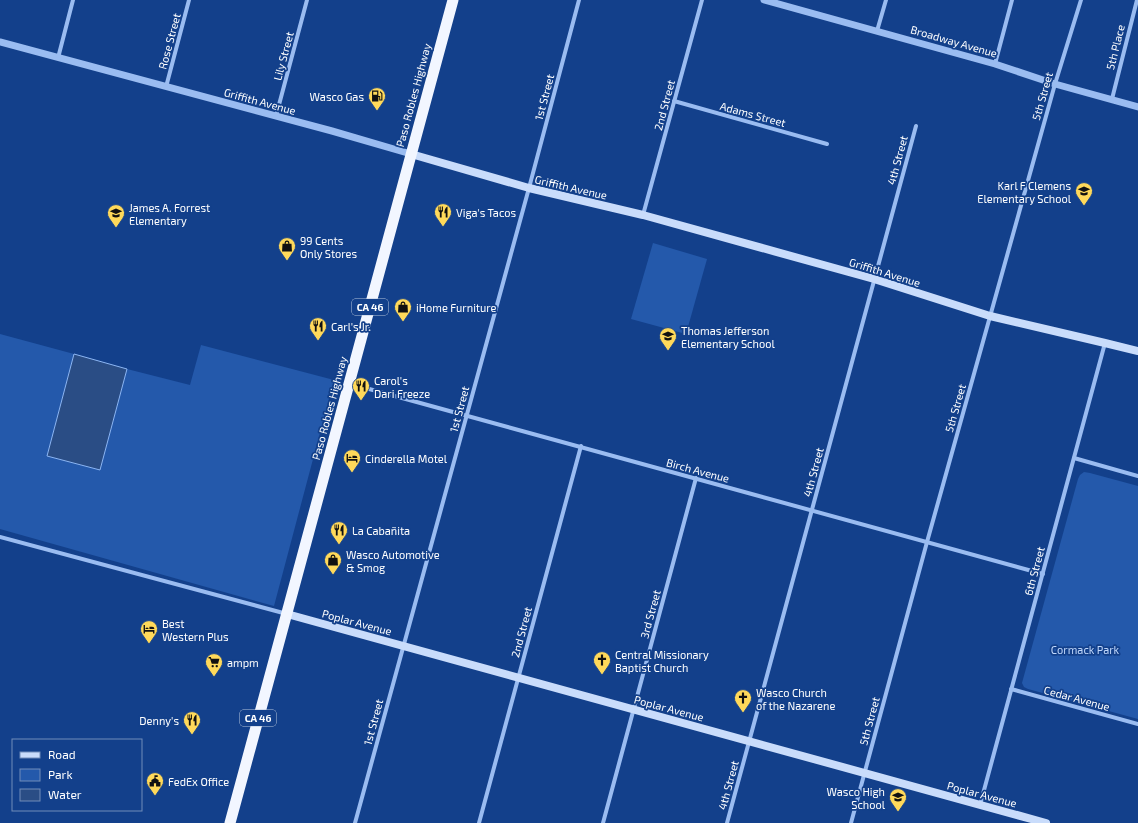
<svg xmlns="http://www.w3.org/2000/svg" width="1138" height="823" font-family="'Exo 2',sans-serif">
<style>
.green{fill:#2459ab}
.water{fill:#2a4d85;stroke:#8cb6f4}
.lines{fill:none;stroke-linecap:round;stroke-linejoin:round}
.minor{stroke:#9abcf1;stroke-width:4}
.tertiary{stroke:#9abcf1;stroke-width:7}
.secondary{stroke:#c9dcfb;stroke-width:8}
.trunk{stroke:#f2f6ff;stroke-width:11}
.labels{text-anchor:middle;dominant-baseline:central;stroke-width:3.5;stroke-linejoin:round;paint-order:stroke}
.shield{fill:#13408b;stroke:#b8c6dc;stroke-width:1}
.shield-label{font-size:10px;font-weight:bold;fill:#fff}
.street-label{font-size:11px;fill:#fff;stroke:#13408b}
.poi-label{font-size:11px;fill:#fff;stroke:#13408b;text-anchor:start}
.park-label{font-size:11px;fill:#c1d8fc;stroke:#13408b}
</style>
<rect width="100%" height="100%" fill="#13408b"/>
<!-- green -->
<g class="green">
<polygon points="653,243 707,259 686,334 631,319"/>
<polygon points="0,334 74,354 47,456 100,470 127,369 190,385 201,345 334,380 274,606 0,529"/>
<polygon points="1084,472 1090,473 1138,486 1138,719 1028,689 1024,687 1022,683 1078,479 1080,475"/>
</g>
<!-- water -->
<polygon class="water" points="74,354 127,369 100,470 47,456"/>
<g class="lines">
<!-- minor -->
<g class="minor">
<polyline points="877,31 886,0"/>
<polyline points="58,58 73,0"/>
<polyline points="995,64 1012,0"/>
<polyline points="166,87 189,0"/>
<polyline points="1112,99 1137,0"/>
<polyline points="674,101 827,144"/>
<polyline points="276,116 307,0"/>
<polyline points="643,215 702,0"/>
<polyline points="351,384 1043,574"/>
<polyline points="1074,458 1138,476"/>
<polyline points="0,537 287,614"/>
<polyline points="1011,689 1138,724"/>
<polyline points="980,805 1105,343"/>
<polyline points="355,823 529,188 579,0"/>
<polyline points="479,823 581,446"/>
<polyline points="603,823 696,478"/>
<polyline points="727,823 916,126"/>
<polyline points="851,823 927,542 1055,84 1081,0"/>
</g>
<!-- tertiary -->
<g class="tertiary">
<polyline points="764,0 995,64 1055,84 1138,107"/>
<polyline points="0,42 332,131 411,154"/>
</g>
<!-- secondary -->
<g class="secondary">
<polyline points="411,154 529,188 643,215 874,279 990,316 1105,343 1138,351"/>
<polyline points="287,614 1046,823"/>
</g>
<!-- trunk -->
<polyline class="trunk" points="230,823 453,0"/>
</g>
<!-- icons -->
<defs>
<g id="fuel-pin" transform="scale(0.9)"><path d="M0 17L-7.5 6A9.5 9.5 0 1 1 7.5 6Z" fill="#ffd95a" stroke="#13408b"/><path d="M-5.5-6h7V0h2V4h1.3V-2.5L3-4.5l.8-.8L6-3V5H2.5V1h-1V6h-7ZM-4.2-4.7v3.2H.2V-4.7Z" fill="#111"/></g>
<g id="school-pin" transform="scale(0.9)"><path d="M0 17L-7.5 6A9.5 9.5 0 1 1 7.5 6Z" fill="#ffd95a" stroke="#13408b"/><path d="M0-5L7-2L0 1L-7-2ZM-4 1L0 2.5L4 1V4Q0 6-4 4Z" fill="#111"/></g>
<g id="restaurant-pin" transform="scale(0.9)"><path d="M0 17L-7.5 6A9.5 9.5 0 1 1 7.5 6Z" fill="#ffd95a" stroke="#13408b"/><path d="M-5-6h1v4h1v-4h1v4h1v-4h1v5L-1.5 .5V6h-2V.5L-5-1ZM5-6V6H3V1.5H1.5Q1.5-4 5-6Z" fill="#111"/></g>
<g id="shop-pin" transform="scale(0.9)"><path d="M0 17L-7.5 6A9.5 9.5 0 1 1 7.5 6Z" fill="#ffd95a" stroke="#13408b"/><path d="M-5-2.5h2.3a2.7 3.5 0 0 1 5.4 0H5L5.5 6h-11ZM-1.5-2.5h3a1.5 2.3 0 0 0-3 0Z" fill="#111"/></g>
<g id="hotel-pin" transform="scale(0.9)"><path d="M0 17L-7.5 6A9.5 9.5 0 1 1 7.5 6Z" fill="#ffd95a" stroke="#13408b"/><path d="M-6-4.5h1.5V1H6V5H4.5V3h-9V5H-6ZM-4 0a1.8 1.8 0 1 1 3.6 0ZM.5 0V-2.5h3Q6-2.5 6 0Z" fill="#111"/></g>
<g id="church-pin" transform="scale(0.9)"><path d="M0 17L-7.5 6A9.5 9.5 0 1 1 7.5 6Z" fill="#ffd95a" stroke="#13408b"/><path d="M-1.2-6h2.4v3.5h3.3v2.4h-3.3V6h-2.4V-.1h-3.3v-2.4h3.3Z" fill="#111"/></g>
<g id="supermarket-pin" transform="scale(0.9)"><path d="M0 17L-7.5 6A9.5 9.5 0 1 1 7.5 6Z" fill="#ffd95a" stroke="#13408b"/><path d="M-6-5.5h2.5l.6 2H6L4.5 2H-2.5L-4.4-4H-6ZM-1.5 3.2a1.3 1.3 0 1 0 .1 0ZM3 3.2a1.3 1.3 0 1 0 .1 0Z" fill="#111"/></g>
<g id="civic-pin" transform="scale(0.9)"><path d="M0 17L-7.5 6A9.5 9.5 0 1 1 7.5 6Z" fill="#ffd95a" stroke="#13408b"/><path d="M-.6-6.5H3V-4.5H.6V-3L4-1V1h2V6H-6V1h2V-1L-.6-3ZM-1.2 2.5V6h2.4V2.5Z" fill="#111"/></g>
</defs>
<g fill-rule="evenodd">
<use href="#fuel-pin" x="377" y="96"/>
<use href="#school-pin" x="1084" y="191"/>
<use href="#restaurant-pin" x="443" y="212"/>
<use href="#school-pin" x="116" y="213"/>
<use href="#shop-pin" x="287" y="246"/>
<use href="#shop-pin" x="403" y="307"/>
<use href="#restaurant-pin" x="318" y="326"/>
<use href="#school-pin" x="668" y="336"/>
<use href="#restaurant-pin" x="361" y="386"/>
<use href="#hotel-pin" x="352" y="458"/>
<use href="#restaurant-pin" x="339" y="530"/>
<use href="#shop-pin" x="333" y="560"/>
<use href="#hotel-pin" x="149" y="629"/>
<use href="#church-pin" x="602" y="660"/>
<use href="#supermarket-pin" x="214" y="662"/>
<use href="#church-pin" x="743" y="698"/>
<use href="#restaurant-pin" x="192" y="720"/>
<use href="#civic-pin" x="155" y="781"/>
<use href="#school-pin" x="898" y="797"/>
</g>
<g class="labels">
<!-- shield labels -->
<g class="shield">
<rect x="352" y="299" width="36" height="16" rx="3"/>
<rect x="240" y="710" width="36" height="16" rx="3"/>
</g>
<g class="shield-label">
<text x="370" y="307">CA 46</text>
<text x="258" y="718">CA 46</text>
</g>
<!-- street labels -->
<g class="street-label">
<text transform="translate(169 41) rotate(-75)">Rose Street</text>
<text transform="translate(954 41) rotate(16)">Broadway Avenue</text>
<text transform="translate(1115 47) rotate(-76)">5th Place</text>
<text transform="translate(283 56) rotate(-75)">Lily Street</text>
<text transform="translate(413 95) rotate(-75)">Paso Robles Highway</text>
<text transform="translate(1042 96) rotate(-74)">5th Street</text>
<text transform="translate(544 97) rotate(-75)">1st Street</text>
<text transform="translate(260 101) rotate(15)">Griffith Avenue</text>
<text transform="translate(664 105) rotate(-75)">2nd Street</text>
<text transform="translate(753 114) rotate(15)">Adams Street</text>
<text transform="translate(897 160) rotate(-75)">4th Street</text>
<text transform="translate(571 187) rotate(13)">Griffith Avenue</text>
<text transform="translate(885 272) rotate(17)">Griffith Avenue</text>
<text transform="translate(329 408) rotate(-75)">Paso Robles Highway</text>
<text transform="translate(955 408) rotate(-74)">5th Street</text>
<text transform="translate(459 409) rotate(-75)">1st Street</text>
<text transform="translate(698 470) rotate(15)">Birch Avenue</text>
<text transform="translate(813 472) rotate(-75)">4th Street</text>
<text transform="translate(1034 571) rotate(-75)">6th Street</text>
<text transform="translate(650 614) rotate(-75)">3rd Street</text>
<text transform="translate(357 622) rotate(15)">Poplar Avenue</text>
<text transform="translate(521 632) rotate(-75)">2nd Street</text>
<text transform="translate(1077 698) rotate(15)">Cedar Avenue</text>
<text transform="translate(669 708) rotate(15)">Poplar Avenue</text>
<text transform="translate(869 721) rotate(-75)">5th Street</text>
<text transform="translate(373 722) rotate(-75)">1st Street</text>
<text transform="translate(728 785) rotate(-75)">4th Street</text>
<text transform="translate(982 794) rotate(15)">Poplar Avenue</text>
</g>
<!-- poi labels -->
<g class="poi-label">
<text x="364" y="96" text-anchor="end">Wasco Gas</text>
<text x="1071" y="185" text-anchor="end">Karl F Clemens<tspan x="1071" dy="13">Elementary School</tspan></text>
<text x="129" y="207">James A. Forrest<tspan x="129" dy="13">Elementary</tspan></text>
<text x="456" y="212">Viga's Tacos</text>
<text x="300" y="240">99 Cents<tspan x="300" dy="13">Only Stores</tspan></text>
<text x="416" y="307">iHome Furniture</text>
<text x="331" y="326">Carl's Jr.</text>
<text x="681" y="330">Thomas Jefferson<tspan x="681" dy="13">Elementary School</tspan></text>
<text x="374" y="380">Carol's<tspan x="374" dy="13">Dari Freeze</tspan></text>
<text x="365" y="458">Cinderella Motel</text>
<text x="352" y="530">La Cabañita</text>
<text x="346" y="554">Wasco Automotive<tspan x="346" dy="13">&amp; Smog</tspan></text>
<text x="162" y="623">Best<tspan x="162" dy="13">Western Plus</tspan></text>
<text x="615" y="654">Central Missionary<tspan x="615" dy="13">Baptist Church</tspan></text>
<text x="227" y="662">ampm</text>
<text x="756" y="692">Wasco Church<tspan x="756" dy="13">of the Nazarene</tspan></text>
<text x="179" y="720" text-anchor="end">Denny's</text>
<text x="168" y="781">FedEx Office</text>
<text x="885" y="791" text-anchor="end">Wasco High<tspan x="885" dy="13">School</tspan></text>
</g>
<!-- park labels -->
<g class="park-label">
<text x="1085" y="649">Cormack Park</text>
</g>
</g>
<!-- legend -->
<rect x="12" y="739" width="130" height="72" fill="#13408b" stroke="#718cb9"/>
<rect x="20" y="752" width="20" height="6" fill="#c9dcfb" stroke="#718cb9"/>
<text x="48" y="759" font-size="12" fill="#ffffff">Road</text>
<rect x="20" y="769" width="20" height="12" fill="#2459ab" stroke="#718cb9"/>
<text x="48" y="779" font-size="12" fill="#ffffff">Park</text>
<rect x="20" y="789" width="20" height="12" fill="#2a4d85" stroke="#718cb9"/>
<text x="48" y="799" font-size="12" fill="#ffffff">Water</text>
</svg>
